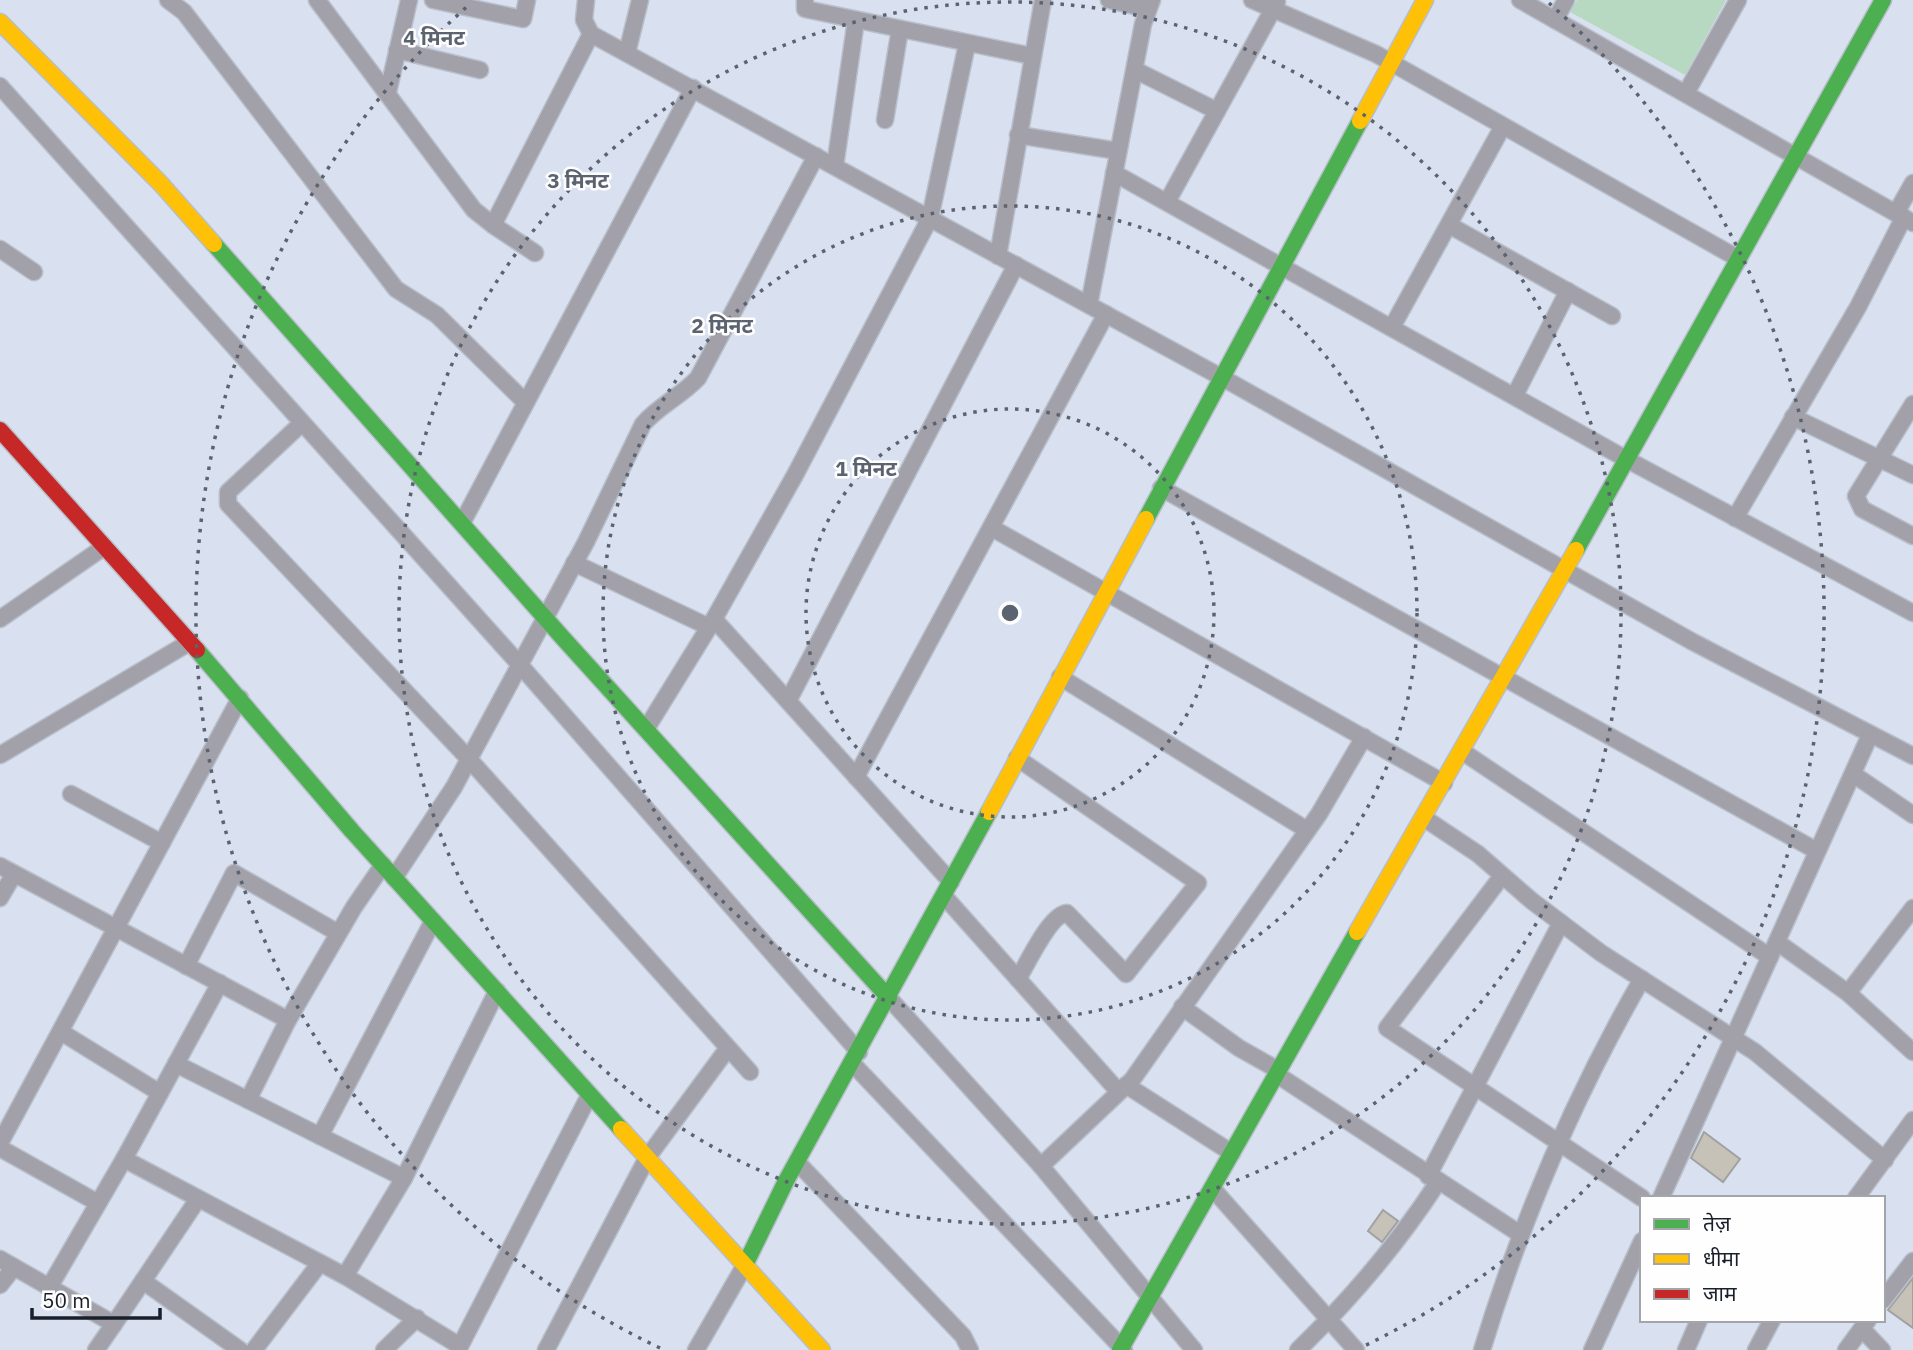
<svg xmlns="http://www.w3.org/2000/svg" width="1913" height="1350" font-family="'IBM Plex Sans','Noto Sans Devanagari',sans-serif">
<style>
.green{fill:#b7d8c1}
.building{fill:#c7c2b7;stroke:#a0a1a1;stroke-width:2}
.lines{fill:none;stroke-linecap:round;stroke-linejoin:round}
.street-casing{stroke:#b8bfcb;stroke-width:19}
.fast-casing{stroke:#b8bfcb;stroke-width:19}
.slow-casing{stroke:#b8bfcb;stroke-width:19}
.jam-casing{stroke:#b8bfcb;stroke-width:19}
.street{stroke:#a2a0a8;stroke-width:16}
.fast{stroke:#4caf50;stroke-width:16}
.slow{stroke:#ffc107;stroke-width:16}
.jam{stroke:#c62828;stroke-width:16}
.ring{fill:none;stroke:#5c6370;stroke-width:3.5;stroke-dasharray:3.5 7}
.centre{fill:#5c6370;stroke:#fefefe;stroke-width:3.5}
.ring-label{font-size:21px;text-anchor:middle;font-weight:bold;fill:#5c6370;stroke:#fefefe;stroke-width:5;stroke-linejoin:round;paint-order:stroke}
</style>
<rect width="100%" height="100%" fill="#d9e1f0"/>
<!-- green -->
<polygon class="green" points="1577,0 1726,0 1685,75 1570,12"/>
<!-- building -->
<g class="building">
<polygon points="1704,1132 1740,1159 1723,1182 1691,1158"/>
<polygon points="1383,1210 1398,1221 1382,1242 1368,1231"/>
<polygon points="1913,1278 1913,1328 1888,1310"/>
</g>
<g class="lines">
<!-- street casing -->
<g class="street-casing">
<g id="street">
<polyline points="168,0 184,12 396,289 437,315 525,402"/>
<polyline points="317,0 474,210 493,225 591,34 1221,377 1693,642 1913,756"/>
<polyline points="433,0 523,19 527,0"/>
<polyline points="586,0 584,20 591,34"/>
<polyline points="805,0 805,9 1032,56"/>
<polyline points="1109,0 1148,9"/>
<polyline points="1252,0 1376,54 1739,259"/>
<polyline points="1520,0 1913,223"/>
<polyline points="1555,20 1566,0"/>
<polyline points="397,50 480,70"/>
<polyline points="627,53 640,0"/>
<polyline points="1135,70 1217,111"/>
<polyline points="0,86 520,665 859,1052"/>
<polyline points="388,92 409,0"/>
<polyline points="1686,93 1738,0"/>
<polyline points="885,120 900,29"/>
<polyline points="1018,135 1118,151"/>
<polyline points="835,166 856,20"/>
<polyline points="1114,173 1626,459 1913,613"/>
<polyline points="1167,202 1277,2"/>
<polyline points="1896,213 1913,183"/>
<polyline points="493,225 535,253"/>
<polyline points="1449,225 1612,316"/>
<polyline points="0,249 34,272"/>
<polyline points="998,256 1043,0"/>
<polyline points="1089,305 1143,24 1152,0"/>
<polyline points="1392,327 1503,126"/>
<polyline points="1515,395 1568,291"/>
<polyline points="1913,404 1856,496 1862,509 1913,536"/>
<polyline points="1793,417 1913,475"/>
<polyline points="301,424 228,492 228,504 468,758 750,1072"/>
<polyline points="1161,488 1817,851"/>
<polyline points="1735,518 1858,307 1904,217"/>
<polyline points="462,523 693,88"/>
<polyline points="992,528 1444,783"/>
<polyline points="574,563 709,627"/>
<polyline points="0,619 104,547"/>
<polyline points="714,619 951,882"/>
<polyline points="1060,677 1307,830"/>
<polyline points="788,701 1016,265"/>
<polyline points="646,729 714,619 795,475 930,218 967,44"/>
<polyline points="1463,752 1770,957"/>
<polyline points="0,755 190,642"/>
<path d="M1017 758 1198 883 1126 974 1067 913C1050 914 1027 964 1018 979"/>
<polyline points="1853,774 1913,815"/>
<polyline points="856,777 1106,314"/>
<polyline points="71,794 162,843"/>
<polyline points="1424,818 1478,854 1532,901 1601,953 1755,1052 1885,1160"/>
<polyline points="0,866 288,1020 354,907 383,865"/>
<polyline points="1502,876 1387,1028 1642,1198"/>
<path d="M394 878 454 787 586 542 643 424C660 405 681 396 698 378L816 156"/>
<polyline points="944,896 1118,1091"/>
<polyline points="0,898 14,874"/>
<polyline points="1777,942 1848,993 1913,1052"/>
<polyline points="186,966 234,873 338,933"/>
<polyline points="1848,993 1913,908"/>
<polyline points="889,998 1041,1166 1132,1080 1319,814 1364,737"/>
<polyline points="1182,1007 1239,1048 1278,1070"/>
<polyline points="61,1032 160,1093"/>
<polyline points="852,1063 1124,1350"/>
<polyline points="176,1064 404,1178"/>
<polyline points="1276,1074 1520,1234"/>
<polyline points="1126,1085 1232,1153"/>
<polyline points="248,1100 288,1020"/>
<polyline points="320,1136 433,921"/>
<polyline points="0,1143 240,698"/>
<polyline points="0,1148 98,1203"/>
<polyline points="124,1159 345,1276 460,1346"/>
<polyline points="797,1162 963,1336 970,1350"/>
<polyline points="1041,1166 1194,1350"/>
<polyline points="1428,1176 1561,923"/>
<polyline points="1212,1188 1356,1350"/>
<polyline points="1661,1198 1870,735"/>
<polyline points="1856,1198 1913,1120"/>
<polyline points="0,1259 114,1324 198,1199"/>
<polyline points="345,1276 404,1178 497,991"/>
<polyline points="143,1281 240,1350"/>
<polyline points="0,1285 14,1267"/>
<polyline points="50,1286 124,1159 220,983"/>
<polyline points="1883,1300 1913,1261"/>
<polyline points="1862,1329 1882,1350"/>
<polyline points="96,1350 114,1324"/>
<polyline points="254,1350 320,1263"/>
<polyline points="384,1350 417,1318"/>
<polyline points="458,1350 589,1096"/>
<polyline points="546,1350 647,1158 728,1048"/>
<polyline points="696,1350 745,1265"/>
<path d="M1298 1350C1352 1298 1397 1245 1438 1182"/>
<path d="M1482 1350C1521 1222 1575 1095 1642 979"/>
<polyline points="1592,1350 1642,1241"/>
<polyline points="1686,1350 1699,1320"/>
<polyline points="1756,1350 1772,1320"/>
<polyline points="1846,1350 1868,1320"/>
</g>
</g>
<!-- fast casing -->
<g class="fast-casing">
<g id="fast">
<polyline points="214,244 562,637 889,998"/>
<polyline points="1146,519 1360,121"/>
<polyline points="1576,550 1883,0"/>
<polyline points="197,650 352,831 621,1129"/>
<polyline points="745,1265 786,1181 989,812"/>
<polyline points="1120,1350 1357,932"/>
</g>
</g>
<!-- slow casing -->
<g class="slow-casing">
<g id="slow">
<polyline points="0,22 161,184 214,244"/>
<polyline points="1360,121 1425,0"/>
<polyline points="989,812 1146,519"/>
<polyline points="1357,932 1576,550"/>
<polyline points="621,1129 822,1350"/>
</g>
</g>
<!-- jam casing -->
<g class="jam-casing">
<polyline id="jam" points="0,430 197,650"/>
</g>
<!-- street -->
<use href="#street" class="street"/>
<!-- fast -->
<use href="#fast" class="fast"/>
<!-- slow -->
<use href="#slow" class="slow"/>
<!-- jam -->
<use href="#jam" class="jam"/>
</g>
<!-- distance rings -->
<g class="ring">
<circle cx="1010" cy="613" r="204"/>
<circle cx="1010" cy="613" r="407"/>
<circle cx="1010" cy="613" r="611"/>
<path d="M660 1348A814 814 0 0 1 471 3M1549 3A814 814 0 0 1 1360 1348"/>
</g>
<circle cx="1010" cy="613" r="10" class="centre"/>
<g class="ring-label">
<text x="434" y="45">4 मिनट</text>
<text x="578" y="188">3 मिनट</text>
<text x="722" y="333">2 मिनट</text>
<text x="866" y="476">1 मिनट</text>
</g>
<!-- legend -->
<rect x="1640" y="1196" width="245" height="126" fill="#fefefe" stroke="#a2a5aa" stroke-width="2"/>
<rect x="1654" y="1219" width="35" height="10" fill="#4caf50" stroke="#a2a5aa" stroke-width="2"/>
<text x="1703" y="1231" font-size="21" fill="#191f2b">तेज़</text>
<rect x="1654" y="1254" width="35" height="10" fill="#ffc107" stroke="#a2a5aa" stroke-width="2"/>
<text x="1703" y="1266" font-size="21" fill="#191f2b">धीमा</text>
<rect x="1654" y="1289" width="35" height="10" fill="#c62828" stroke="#a2a5aa" stroke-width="2"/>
<text x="1703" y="1301" font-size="21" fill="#191f2b">जाम</text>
<!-- scale -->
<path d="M32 1308v10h128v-10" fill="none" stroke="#191f2b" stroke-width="3.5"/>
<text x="42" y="1308" font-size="21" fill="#191f2b" stroke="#fefefe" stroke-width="5" paint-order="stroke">50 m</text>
</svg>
